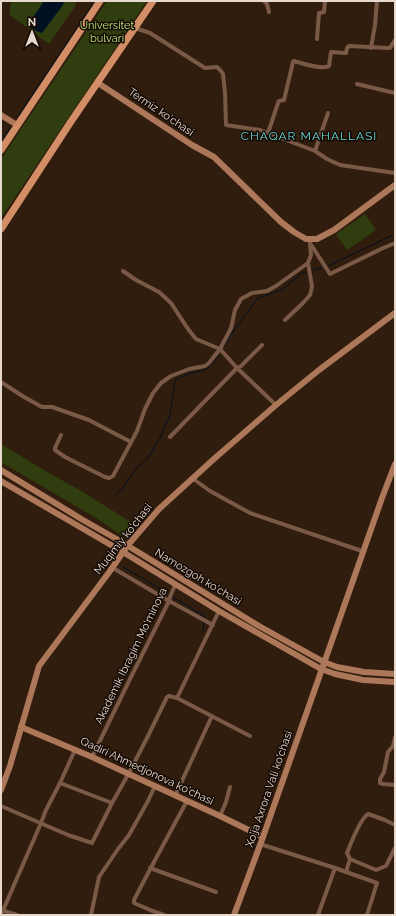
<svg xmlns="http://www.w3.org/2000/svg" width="396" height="916" font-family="Raleway,sans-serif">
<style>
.green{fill:#303e0f}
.water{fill:#001023}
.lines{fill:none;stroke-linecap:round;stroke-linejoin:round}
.stream{stroke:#001023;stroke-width:1}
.street{stroke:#7a5946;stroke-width:4}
.secondary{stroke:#ad7759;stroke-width:6}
.primary{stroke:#d38e67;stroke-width:7}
.labels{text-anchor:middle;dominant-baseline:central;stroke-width:3;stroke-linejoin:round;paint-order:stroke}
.park-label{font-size:11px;fill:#c0e470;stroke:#120904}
.street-label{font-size:11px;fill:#e8d9cf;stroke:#120904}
.neighbourhood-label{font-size:12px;letter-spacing:1px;fill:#6ad6d4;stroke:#120904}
</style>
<rect width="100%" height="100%" fill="#311d0d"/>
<!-- green -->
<g class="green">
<polygon points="11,1 75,1 76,5 49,44 10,15"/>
<polygon points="107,1 147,1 1,218 1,159"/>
<polygon points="365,214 376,230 347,250 336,234"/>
<polygon points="1,444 42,469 83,492 137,526 127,539 96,518 1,462"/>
</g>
<!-- water -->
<path class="water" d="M44 1H64L63 5 42 33C36 31 31 29 30 22Z"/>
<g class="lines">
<!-- stream -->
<g class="stream">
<polyline points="18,116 93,4"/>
<polyline points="1,141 12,126"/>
<polyline points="328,266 395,234"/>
<polyline points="313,270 322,268"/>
<polyline points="224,346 232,333 258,298 282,290 302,273 306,272"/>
<polyline points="115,495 122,489 136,469 148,458 160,438 170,415 175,380 191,373 202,371 208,368 219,355"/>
<polyline points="123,567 167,593"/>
<polyline points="173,597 204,616 204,619"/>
<polyline points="203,632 204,622"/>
</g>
<!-- street -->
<g class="street">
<polyline points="264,1 267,4 269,12"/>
<polyline points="135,28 150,33 205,68 217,67 221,71 223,74 225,92 226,125 260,130 315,151 327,159 340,165 395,173"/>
<polyline points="317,39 319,13 324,12 325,1"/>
<polyline points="371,48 375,25 377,1"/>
<polyline points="357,84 395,93"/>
<path d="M268 133 278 103 279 101 284 100 293 62 294 61C304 64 321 70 329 66L331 52 345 53H346L347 48 349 46 388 48H390L395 40"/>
<polyline points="315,151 328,113"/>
<polyline points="310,243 330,274 381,249 395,243"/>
<polyline points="123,271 136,280 159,292 171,303 188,329 196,339 220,349 237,368 276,405"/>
<polyline points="285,320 303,303 310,295 311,291 312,286 308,263 311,255 310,244"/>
<polyline points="1,382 24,397 42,407 52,407 89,420 131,442"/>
<polyline points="61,435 55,448 55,450 65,457 105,477 109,478 113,476 137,431 145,409 153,393 161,383 171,376 189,369 205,366 209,363 220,349 229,332 231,328 235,310 241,299 252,293 267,291 276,286 308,263"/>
<polyline points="170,437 237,368 241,366 262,345"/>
<polyline points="192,478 210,491 250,513 359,550 363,552"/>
<polyline points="113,568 169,601 213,625"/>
<polyline points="177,698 250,736"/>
<polyline points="395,737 393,746 388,752 384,772 380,779 380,783 383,784 395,785"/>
<polyline points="92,757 131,677 169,601 170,597 175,585"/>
<polyline points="60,783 112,803"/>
<polyline points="175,796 212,716"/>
<polyline points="1,806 68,835 92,843 112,803 129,773 148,736 167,697 169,696 177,698 219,611"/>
<polyline points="220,816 226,802 230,787"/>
<path d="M395 825 385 820 368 814C360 819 351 843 347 853L350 859 376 870 386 866 395 848"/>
<polyline points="260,844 335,868 377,883 367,915"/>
<polyline points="150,868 216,892"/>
<polyline points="346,872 350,859"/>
<polyline points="1,910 17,915"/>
<polyline points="1,915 41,823 46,810 60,783 75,750"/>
<polyline points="91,915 99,877 118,849 129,835 148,801 155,786"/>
<path d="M164 915 150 910 134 903V900C151 867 169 834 187 801"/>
<polyline points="318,915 335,868"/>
</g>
<!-- secondary -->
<g class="secondary">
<polyline points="98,83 192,145 214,157 281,222 294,232 306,239 317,239 334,230 395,185"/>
<polyline points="1,115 17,125"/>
<polyline points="1,470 83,520 120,541 259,626 324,662 337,667 364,672 395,674"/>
<polyline points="1,481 123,552 219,611 321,669 335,674 363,680 395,682"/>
<polyline points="21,727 92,757 220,816 263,837"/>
<polyline points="1,790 10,766 39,666 110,571 128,545 159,509 215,458 276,405 319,370 395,313"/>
<polyline points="234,915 263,837 382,498 395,464"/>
</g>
<!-- primary -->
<g class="primary">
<polyline points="1,150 100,1"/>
<polyline points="1,229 70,123 153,1"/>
</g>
</g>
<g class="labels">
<!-- park labels -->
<g class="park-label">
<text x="107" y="25">Universitet<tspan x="107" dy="13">bulvari</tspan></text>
</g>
<!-- street labels -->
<g class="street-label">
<text transform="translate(161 112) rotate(34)">Termiz ko'chasi</text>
<text transform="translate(123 539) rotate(-52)">Muqimiy ko'chasi</text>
<text transform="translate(198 577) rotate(31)">Namozgoh ko'chasi</text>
<text transform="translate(131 656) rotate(-64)">Akademik Ibragim Mo'minova</text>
<text transform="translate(147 771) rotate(25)">Qadiri Ahmedjonova ko'chasi</text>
<text transform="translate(269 789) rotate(-71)">Xo'ja Axrora Vali ko'chasi</text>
</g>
<!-- neighbourhood labels -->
<g class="neighbourhood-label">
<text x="309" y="136">CHAQAR MAHALLASI</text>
</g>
</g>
<!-- border -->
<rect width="396" height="916" fill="none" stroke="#e8d9cf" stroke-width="4"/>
<!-- north arrow -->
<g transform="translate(32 32)" stroke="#120904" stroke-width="3" paint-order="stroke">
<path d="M0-3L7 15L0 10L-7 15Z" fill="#e8d9cf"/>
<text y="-6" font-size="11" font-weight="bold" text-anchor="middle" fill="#e8d9cf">N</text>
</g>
</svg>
